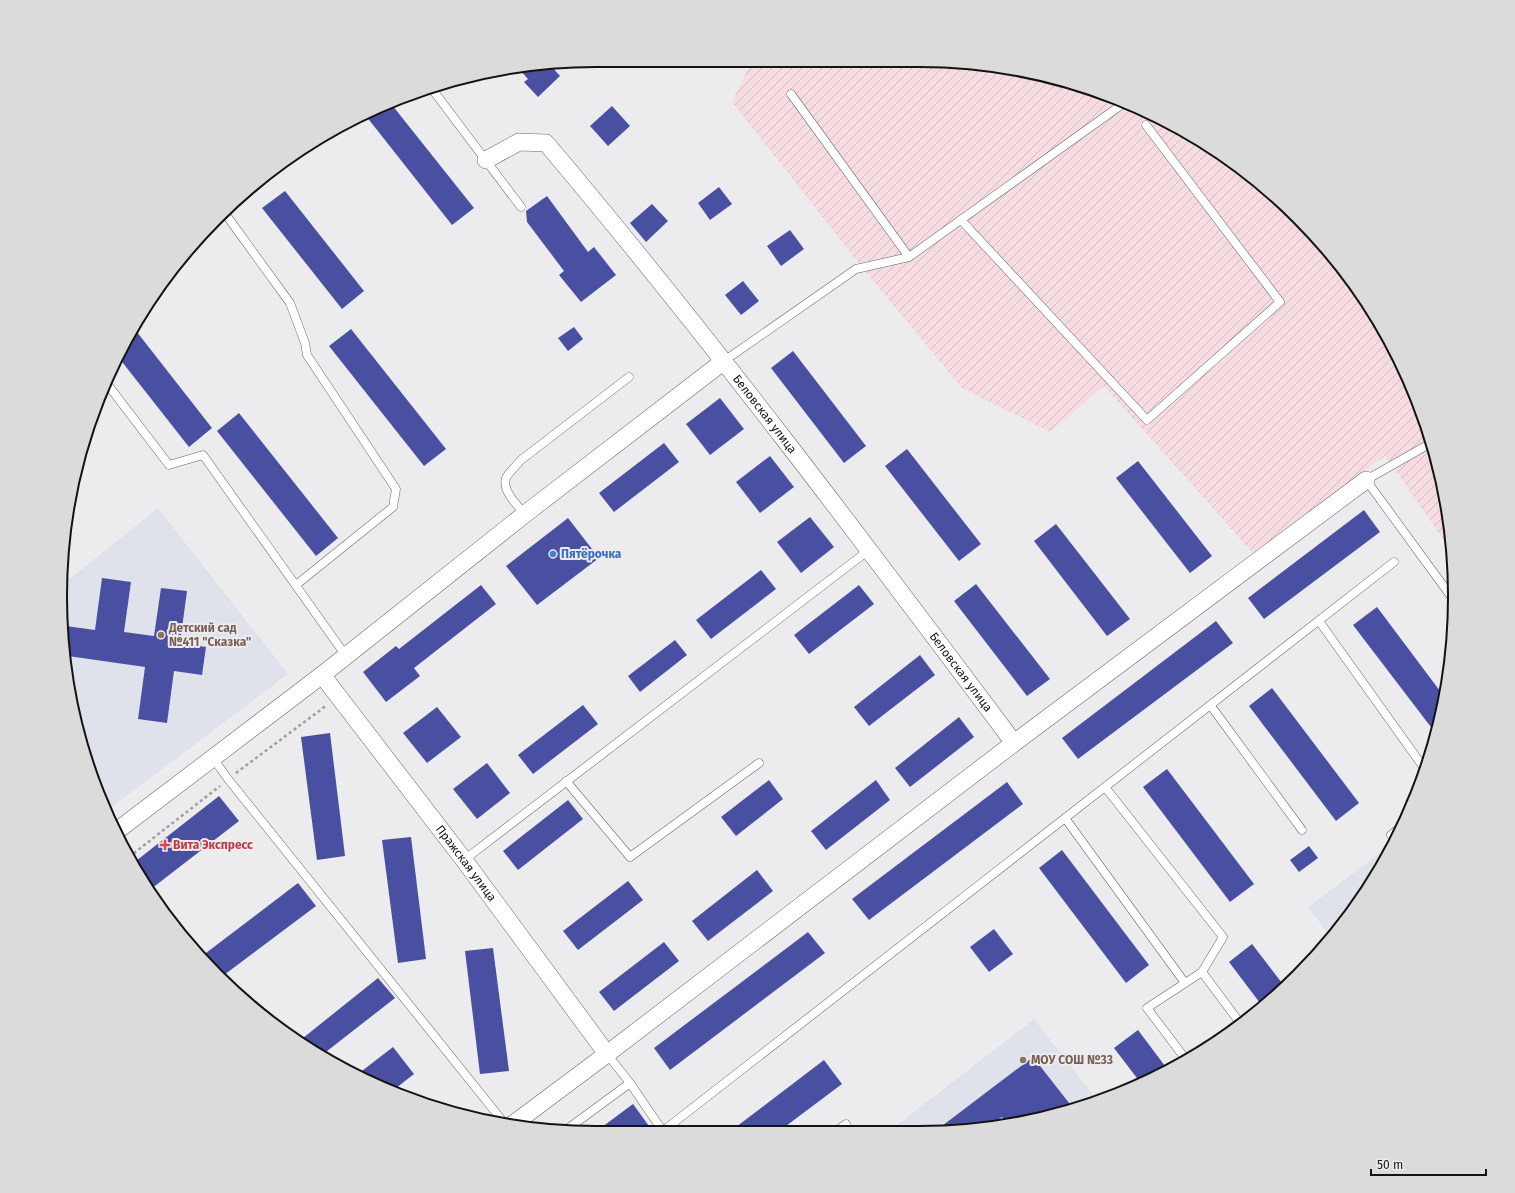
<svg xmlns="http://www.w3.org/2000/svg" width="1515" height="1193" font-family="'Fira Sans',sans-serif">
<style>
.industrial{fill:url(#industrial-furrows)}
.built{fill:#e0e2eb}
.building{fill:#4a50a1}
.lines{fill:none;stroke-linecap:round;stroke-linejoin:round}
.service-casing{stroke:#666667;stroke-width:9}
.minor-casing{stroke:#666667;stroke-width:18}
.path{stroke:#9e9ea0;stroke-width:2.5;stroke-dasharray:3 3;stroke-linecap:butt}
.service{stroke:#fff;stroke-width:8}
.minor{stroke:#fff;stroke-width:17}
.shop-dot{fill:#3f7fe0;stroke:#ececee;stroke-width:1.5}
.education-dot{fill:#8d6e63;stroke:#ececee;stroke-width:1.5}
.health-dot{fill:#e0444e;stroke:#ececee;stroke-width:1.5}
.labels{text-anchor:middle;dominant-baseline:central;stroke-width:4;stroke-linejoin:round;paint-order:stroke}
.street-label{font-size:12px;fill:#131313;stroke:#ececee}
.shop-label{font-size:12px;font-weight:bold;fill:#366cbe;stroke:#ececee;text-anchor:start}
.education-label{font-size:12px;font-weight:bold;fill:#785e54;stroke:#ececee;text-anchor:start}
.health-label{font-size:12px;font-weight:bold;fill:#be3a42;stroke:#ececee;text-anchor:start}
.rim{fill:none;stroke:#131313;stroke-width:2}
</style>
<defs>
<pattern id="industrial-furrows" width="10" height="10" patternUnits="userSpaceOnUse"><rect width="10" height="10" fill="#f6dbe0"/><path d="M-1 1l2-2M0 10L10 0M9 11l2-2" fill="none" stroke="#d2bbbf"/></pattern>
</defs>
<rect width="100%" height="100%" fill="#ececee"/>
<!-- industrial -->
<polygon class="industrial" points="752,60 953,61 1091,89 1187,132 1245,171 1322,243 1383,328 1426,424 1450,526 1451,550 1385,456 1253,553 1104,386 1050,432 962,388 869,276 732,102"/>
<!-- built -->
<g class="built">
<polygon points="158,508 288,674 109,809 78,736 60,597 62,585"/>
<polygon points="1395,842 1344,923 1331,937 1308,907"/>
<polygon points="1034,1019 1098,1101 1091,1105 954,1132 888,1132"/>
</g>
<!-- building -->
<g class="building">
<polygon points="550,66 551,66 560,76 538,97 524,82 528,79 520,70"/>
<polygon points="392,105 474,208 452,225 366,116"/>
<polygon points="612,106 630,126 608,146 590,126"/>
<polygon points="719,187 732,204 710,220 698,203"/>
<polygon points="285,191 364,291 342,309 262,208"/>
<polygon points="547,196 588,252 594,247 616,275 581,302 559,275 564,271 527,222 526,211"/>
<polygon points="652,204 668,221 646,242 630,223"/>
<polygon points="790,230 804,249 781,266 767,246"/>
<polygon points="743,281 759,301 741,315 725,295"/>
<polygon points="133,327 212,428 189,447 119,358"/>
<polygon points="574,327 583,339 568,351 558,338"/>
<polygon points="351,329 446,449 424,466 329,346"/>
<polygon points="793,351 866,446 844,463 771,368"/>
<polygon points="720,398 744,429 710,455 686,424"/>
<polygon points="239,413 338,538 316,556 217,431"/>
<polygon points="664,443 679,462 614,512 599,493"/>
<polygon points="907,449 981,544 959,561 885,466"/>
<polygon points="770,456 794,487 760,513 736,482"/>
<polygon points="1138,461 1212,556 1190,573 1116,478"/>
<polygon points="1364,510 1380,532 1264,619 1248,598"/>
<polygon points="810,517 834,547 801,573 777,542"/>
<polygon points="568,518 599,558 537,605 506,566"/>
<polygon points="1056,524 1130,619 1107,636 1034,541"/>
<polygon points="761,570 776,589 711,639 696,620"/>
<polygon points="102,578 131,582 124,632 154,636 161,588 187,591 180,643 206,647 202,675 174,671 167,723 138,719 145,667 68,656 65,633 66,626 95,630"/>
<polygon points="976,584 1050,679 1027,696 954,601"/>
<polygon points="481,585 496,604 414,668 420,676 386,702 363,672 396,646 399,649"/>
<polygon points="859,585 874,604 809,654 794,635"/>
<polygon points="1377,607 1443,695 1437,735 1353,625"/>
<polygon points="1216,621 1233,643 1078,759 1062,738"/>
<polygon points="675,640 687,655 640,692 628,676"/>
<polygon points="920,655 935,675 869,726 854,707"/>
<polygon points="1272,688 1359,803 1336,821 1249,706"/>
<polygon points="583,705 598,724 533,774 518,755"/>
<polygon points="437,707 461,737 427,763 403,733"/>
<polygon points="959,717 974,737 910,787 895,768"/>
<polygon points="330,733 345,856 317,860 301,737"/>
<polygon points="487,763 510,793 477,819 453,789"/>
<polygon points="1167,769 1254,884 1230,902 1143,787"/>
<polygon points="769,780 783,799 736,836 721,817"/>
<polygon points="876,780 890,800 826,850 811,831"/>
<polygon points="1007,782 1023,804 869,920 852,899"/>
<polygon points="219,796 239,821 151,889 132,864"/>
<polygon points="568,800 583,819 518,870 503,851"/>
<polygon points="411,837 426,959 398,963 382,840"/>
<polygon points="1309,846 1318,858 1299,872 1290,860"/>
<polygon points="1062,850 1149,965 1126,983 1039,868"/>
<polygon points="757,870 773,891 708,941 692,921"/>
<polygon points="628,881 643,900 578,950 563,931"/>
<polygon points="298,883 316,906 220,978 217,976 202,956"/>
<polygon points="994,929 1013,954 989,972 970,947"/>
<polygon points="808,932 825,953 670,1070 654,1048"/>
<polygon points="664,942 679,961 614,1011 599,992"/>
<polygon points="1252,944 1285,987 1272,1000 1263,1007 1229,962"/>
<polygon points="493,948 509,1071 480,1074 465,951"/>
<polygon points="378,978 395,998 322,1055 298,1042"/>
<polygon points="1138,1030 1168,1070 1140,1082 1114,1048"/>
<polygon points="393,1047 414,1074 391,1092 358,1074"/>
<polygon points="1033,1057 1073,1108 1006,1122 1002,1117 991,1124 954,1132 934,1132"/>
<polygon points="824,1060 842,1084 778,1132 728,1133"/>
<polygon points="633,1104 649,1126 640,1133 594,1133"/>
</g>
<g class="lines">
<!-- service casing -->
<g class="service-casing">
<g id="service">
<polyline points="432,89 521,207"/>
<polyline points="791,94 909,257"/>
<polyline points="224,212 290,303 305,343 307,355 396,489 393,507 296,585"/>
<polyline points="961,220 1147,420 1280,302 1146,125"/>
<polyline points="724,361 856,269 909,257 1124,103"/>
<polyline points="108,385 169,465 203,455 346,656"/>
<polyline points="1431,443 1366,480 1453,599"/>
<path d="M525 514C517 505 502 491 506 478 509 472 517 465 521 460L629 377"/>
<polyline points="1319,621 1424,768"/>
<polyline points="1211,706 1302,830"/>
<polyline points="213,758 228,779 505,1124"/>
<polyline points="566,781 630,857 759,763"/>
<polyline points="1105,787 1223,937 1202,972 1147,1008 1187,1061"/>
<polyline points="1065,818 1185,983"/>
<polyline points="1395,841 1391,835 1403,825"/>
<polyline points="464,860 869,550"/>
<polyline points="1202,972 1240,1023"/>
<polyline points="607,1054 630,1083 664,1133"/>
<polyline points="566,1130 630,1083"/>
<polyline points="663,1131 1394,562"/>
<polyline points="835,1132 846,1124"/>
</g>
</g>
<!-- minor casing -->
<g class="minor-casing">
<g id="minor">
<path id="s1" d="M486 160 519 142 546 143C710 337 862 540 1014 743"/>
<path id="s2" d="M322 675 464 860 607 1054"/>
<polyline points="118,830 322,675 525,514 724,361"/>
<polyline points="512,1125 607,1054 1014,743 1366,480"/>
</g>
</g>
<!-- path -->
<g class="path">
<polyline points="236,773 327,705"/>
<polyline points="129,857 220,786"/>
</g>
<!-- service -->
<use href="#service" class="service"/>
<!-- minor -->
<use href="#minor" class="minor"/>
</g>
<!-- markers -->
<circle class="shop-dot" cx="553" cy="554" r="4"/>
<g class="education-dot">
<circle cx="161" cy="635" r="4"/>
<circle cx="1023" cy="1060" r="4"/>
</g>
<path class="health-dot" d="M163 839h4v4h4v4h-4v4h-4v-4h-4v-4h4z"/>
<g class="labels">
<!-- street labels -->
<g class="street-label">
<text stroke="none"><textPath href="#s1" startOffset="413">Беловская улица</textPath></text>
<text stroke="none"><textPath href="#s1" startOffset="737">Беловская улица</textPath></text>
<text stroke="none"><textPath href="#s2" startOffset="237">Пражская улица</textPath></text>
</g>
<!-- shop labels -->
<g class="shop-label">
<text x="561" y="554">Пятёрочка</text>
</g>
<!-- education labels -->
<g class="education-label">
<text x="169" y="628">Детский сад<tspan x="169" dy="14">№411 "Сказка"</tspan></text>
<text x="1031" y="1060">МОУ СОШ №33</text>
</g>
<!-- health labels -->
<g class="health-label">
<text x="173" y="845">Вита Экспресс</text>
</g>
</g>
<!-- crop -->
<path d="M0 0H1515V1193H0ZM596 67H919A529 529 0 0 1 1448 596V597A529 529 0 0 1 919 1126H596A529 529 0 0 1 67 597V596A529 529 0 0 1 596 67Z" fill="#dbdbdc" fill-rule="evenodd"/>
<path class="rim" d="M596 67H919A529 529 0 0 1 1448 596V597A529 529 0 0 1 919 1126H596A529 529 0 0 1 67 597V596A529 529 0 0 1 596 67Z"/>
<!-- scale -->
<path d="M1371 1169v6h115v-6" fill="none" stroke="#131313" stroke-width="2"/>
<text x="1377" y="1169" font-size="12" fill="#131313" stroke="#ececee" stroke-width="3" paint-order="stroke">50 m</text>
</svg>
